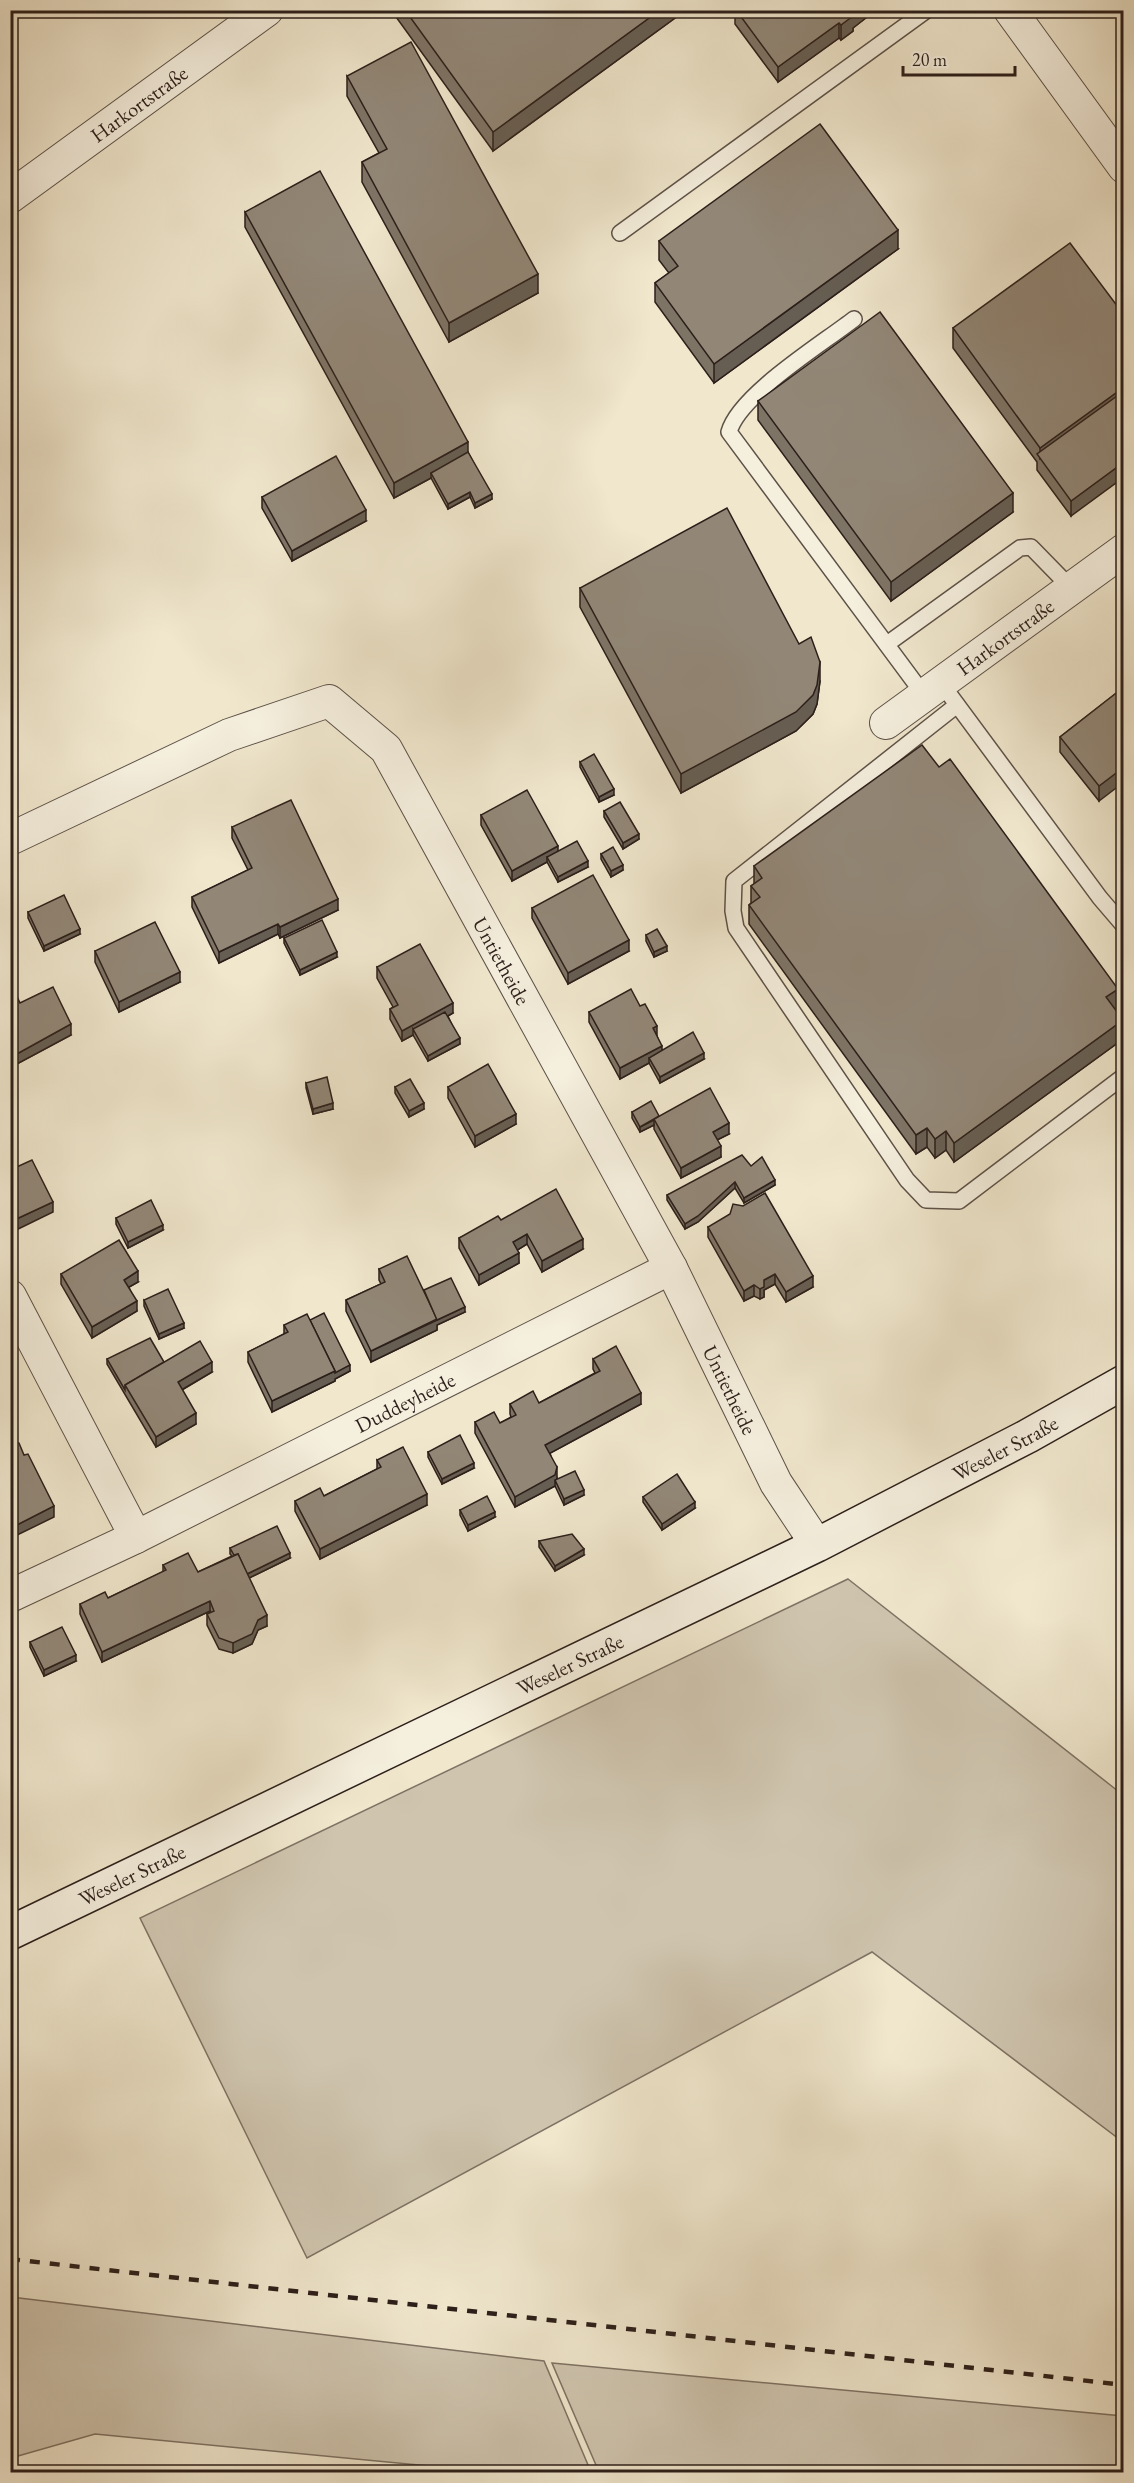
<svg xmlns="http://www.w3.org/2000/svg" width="1134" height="2483" font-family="'EB Garamond',serif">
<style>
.green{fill:#cfc5af;stroke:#7e7264;stroke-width:1.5}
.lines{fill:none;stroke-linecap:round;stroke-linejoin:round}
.lane-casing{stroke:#5d5147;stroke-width:18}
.street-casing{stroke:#5d5147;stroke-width:34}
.secondary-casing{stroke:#2c1f1a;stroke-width:36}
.lane{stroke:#f5efde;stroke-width:15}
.street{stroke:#f5efde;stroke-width:32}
.secondary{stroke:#f5efde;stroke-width:33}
.rail{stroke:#2c1f1a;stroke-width:4.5;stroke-dasharray:10 10;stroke-linecap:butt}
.wall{fill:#7e7466;stroke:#2c1f1a;stroke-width:1.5}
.shaded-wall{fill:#665e53;stroke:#2c1f1a;stroke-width:1.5}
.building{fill:#928777;stroke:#2c1f1a;stroke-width:1.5}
.labels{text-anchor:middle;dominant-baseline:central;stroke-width:5;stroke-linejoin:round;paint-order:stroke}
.street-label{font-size:21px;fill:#2c1f1a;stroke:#f5efde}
</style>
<rect width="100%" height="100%" fill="#f0e7cd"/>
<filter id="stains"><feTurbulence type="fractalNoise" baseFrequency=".00333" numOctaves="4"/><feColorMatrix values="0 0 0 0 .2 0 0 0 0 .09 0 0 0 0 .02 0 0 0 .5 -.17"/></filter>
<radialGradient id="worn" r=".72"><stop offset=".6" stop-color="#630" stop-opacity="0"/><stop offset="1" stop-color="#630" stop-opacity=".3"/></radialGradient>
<!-- green -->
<g class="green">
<polygon points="848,1579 1123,1795 1123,2142 872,1952 307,2258 140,1918"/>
<polygon points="11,2297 544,2361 591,2472 492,2472 95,2434 11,2458"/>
<polygon points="552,2363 1123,2416 1123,2472 599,2472"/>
</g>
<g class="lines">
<!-- lane casing -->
<g class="lane-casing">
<g id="lane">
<polyline points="620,233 927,10"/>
<path d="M854 319C822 344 739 395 729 432L924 695"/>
<polyline points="887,644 1020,548 1031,547 1071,588"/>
<polyline points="941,683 1100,898 1124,926"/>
<polyline points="957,705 734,881 733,911 736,928 907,1180 926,1200 959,1201 1124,1076"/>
</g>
</g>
<!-- street casing -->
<g class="street-casing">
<g id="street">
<polyline points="1010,10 1124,167"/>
<path id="s1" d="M10 197 267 10"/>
<path id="s2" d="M886 723 1124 550"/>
<path id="s3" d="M10 839 229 735 329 701 386 749 671 1268 776 1483 817 1545"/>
<polyline points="10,1296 136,1537"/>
<path id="s4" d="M10 1596 136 1537 671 1268"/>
</g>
</g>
<!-- secondary casing -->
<g class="secondary-casing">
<g id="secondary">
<path id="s5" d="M10 1933 817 1545 1028 1436 1124 1382"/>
</g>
</g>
<!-- lane -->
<use href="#lane" class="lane"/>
<!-- street -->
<use href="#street" class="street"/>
<!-- secondary -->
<use href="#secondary" class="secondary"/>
<!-- rail -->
<polyline class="rail" points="10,2259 1124,2385"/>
</g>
<!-- wall -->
<g class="wall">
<polygon points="391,10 686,10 493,151"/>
<polygon points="735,10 876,10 853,28 853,31 841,40 839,38 778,82 735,24"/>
<polygon points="1124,19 1124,42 1120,37 1120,22"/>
<polygon points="347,76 538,293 449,342 362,182 362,162 379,153 347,96"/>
<polygon points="245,212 468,452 492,499 475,508 470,497 448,509 431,478 394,498 245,227"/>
<polygon points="659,241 898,249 714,383 655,302 655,283 669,273 659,260"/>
<polygon points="1124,315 1071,516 1037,470 1037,462 953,348 953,328"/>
<polygon points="758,401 1013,512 891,601 758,420"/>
<polygon points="262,497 366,521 292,561 262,508"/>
<polygon points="580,588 820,681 817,704 813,714 796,731 681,793 580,607"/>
<polygon points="1124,687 1099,801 1060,752 1060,737"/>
<polygon points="580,762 614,795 599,802 580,767"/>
<polygon points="604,811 639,839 623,849 604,817"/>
<polygon points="481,815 558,851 588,867 558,882 547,862 512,881 481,825"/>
<polygon points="232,827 338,910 280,938 278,934 219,963 192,907 192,897 248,870 232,838"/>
<polygon points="601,854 623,870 611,877 601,859"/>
<polygon points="754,866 1118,1008 1115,1010 1123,1039 954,1162 946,1150 935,1158 927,1147 916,1154 749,924 749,905 751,903 751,886 754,884"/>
<polygon points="532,908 629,951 568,984 532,918"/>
<polygon points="28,912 80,934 44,951 28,918"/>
<polygon points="646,935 667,951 654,957 646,941"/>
<polygon points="284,938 337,957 300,975 284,943"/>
<polygon points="95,951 180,982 119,1012 95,962"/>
<polygon points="377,967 453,1013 448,1016 460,1044 428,1061 413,1035 402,1041 390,1019 390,1009 393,1007 377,978"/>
<polygon points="10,994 20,1003 71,1035 15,1065 10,1055"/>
<polygon points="589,1012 657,1036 662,1050 704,1059 660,1083 649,1063 620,1079 589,1022"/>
<polygon points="306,1083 333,1109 313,1114 306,1088"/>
<polygon points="395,1087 424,1109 409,1117 395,1093"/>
<polygon points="448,1087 516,1124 475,1147 448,1098"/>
<polygon points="632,1112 729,1134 717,1140 721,1157 681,1178 654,1129 654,1125 640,1132 632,1118"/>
<polygon points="751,1166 775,1185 744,1203 735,1188 698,1222 685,1229 667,1200 667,1195"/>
<polygon points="116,1218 163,1230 128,1248 116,1224"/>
<polygon points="501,1220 583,1249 542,1272 527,1244 517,1250 519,1263 479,1285 459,1248 459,1238"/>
<polygon points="708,1227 813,1287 786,1302 775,1284 764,1290 764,1297 760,1299 754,1296 744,1301 708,1237"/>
<polygon points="379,1269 424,1290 465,1312 437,1325 437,1330 371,1362 346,1311 346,1300 381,1284 379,1280"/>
<polygon points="61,1274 138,1282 129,1287 137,1311 92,1338 61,1284"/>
<polygon points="144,1300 184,1328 159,1339 144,1306"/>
<polygon points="310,1320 350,1371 335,1379 335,1381 272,1412 248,1362 248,1352 284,1334 284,1325"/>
<polygon points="107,1359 164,1362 212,1372 182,1390 196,1424 156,1447 107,1364"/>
<polygon points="593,1359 641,1404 550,1453 557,1478 557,1479 584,1495 564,1505 555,1486 515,1507 475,1433 475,1422 500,1423 511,1417 510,1414 510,1404 539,1403 595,1373 593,1369"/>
<polygon points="428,1452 474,1468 442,1484 428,1457"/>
<polygon points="377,1460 427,1505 320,1559 295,1511 295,1501 324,1496 377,1469"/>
<polygon points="643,1497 695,1508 662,1530 643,1502"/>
<polygon points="460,1510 495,1517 468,1531 460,1515"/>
<polygon points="539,1541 584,1555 555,1571 539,1547"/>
<polygon points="230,1548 290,1558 249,1578 267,1626 258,1630 252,1644 233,1653 219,1649 207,1625 207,1614 210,1613 210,1611 102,1662 80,1614 80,1604 108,1598 163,1572 163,1565 198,1572 232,1556 230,1554"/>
<polygon points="30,1642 76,1661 44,1676 30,1647"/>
</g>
<!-- shaded-wall -->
<g class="shaded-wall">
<polygon points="660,10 686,10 493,151 493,132"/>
<polygon points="856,10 876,10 853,28 853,31 841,40 841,25 851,14"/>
<polygon points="839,23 839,38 778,82 778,67"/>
<polygon points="898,230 898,249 714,383 714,364"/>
<polygon points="538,274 538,293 449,342 449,323"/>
<polygon points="1124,387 1124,406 1040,459 1040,448"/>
<polygon points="468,442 468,457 431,473 431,478 394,498 394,483"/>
<polygon points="1124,462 1124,477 1071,516 1071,501"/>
<polygon points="470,492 470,497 448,509 448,504"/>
<polygon points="1013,493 1013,512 891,601 891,582"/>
<polygon points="492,494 492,499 475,508 475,503"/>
<polygon points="366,510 366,521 292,561 292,551"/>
<polygon points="820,662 820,681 817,704 813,714 796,731 681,793 681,774"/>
<polygon points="1124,767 1124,782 1099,801 1099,786"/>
<polygon points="614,789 614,795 599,802 599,797"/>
<polygon points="639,834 639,839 623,849 623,843"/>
<polygon points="558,846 558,857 547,857 547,862 512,881 512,871"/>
<polygon points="588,861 588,867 558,882 558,877"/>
<polygon points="623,865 623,870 611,877 611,871"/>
<polygon points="338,899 338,910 280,938 280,927"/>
<polygon points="278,924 278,934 219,963 219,952"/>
<polygon points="80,929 80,934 44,951 44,946"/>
<polygon points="629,940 629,951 568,984 568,973"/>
<polygon points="667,946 667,951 654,957 654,952"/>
<polygon points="337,952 337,957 300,975 300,970"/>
<polygon points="180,972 180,982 119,1012 119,1002"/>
<polygon points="1118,989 1118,1008 1106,1016 1106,997"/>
<polygon points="453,1003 453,1013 416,1034 413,1029 413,1035 402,1041 402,1031"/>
<polygon points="1123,1020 1123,1039 954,1162 954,1143"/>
<polygon points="71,1024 71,1035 15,1065 15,1055"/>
<polygon points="657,1026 657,1036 653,1028"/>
<polygon points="460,1038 460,1044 428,1061 428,1056"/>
<polygon points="662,1046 662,1056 649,1058 649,1063 620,1079 620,1068"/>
<polygon points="704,1053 704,1059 660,1083 660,1077"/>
<polygon points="333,1103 333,1109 313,1114 313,1109"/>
<polygon points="424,1103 424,1109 409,1117 409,1111"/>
<polygon points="516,1114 516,1124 475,1147 475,1136"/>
<polygon points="654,1120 654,1125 640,1132 640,1127"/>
<polygon points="729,1123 729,1134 713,1142 713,1132"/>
<polygon points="927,1128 927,1147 916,1154 916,1135"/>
<polygon points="946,1131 946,1150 935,1158 935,1139"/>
<polygon points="721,1146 721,1157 681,1178 681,1168"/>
<polygon points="775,1180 775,1185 744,1203 744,1198"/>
<polygon points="735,1182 735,1188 698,1222 685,1229 685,1224"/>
<polygon points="53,1202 53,1212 10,1233 10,1222"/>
<polygon points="163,1225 163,1230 128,1248 128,1242"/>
<polygon points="527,1234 527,1244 513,1253 513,1242"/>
<polygon points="583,1239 583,1249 542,1272 542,1261"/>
<polygon points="519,1253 519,1263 479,1285 479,1275"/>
<polygon points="138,1271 138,1282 124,1290 124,1280"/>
<polygon points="775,1274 775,1284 764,1290 764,1297 760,1299 760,1289 764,1280"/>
<polygon points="813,1276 813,1287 786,1302 786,1292"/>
<polygon points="754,1285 754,1296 744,1301 744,1291"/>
<polygon points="137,1301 137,1311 92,1338 92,1327"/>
<polygon points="465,1307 465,1312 437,1325 437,1330 371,1362 371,1351"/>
<polygon points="184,1323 184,1328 159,1339 159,1334"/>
<polygon points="212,1362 212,1372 178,1392 178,1382"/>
<polygon points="350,1365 350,1371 335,1379 335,1381 272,1412 272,1401 335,1371"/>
<polygon points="641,1393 641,1404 545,1456 545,1445"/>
<polygon points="196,1413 196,1424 156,1447 156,1437"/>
<polygon points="474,1463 474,1468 442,1484 442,1479"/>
<polygon points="557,1467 557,1478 556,1482 555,1480 555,1486 515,1507 515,1497"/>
<polygon points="584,1490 584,1495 564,1505 564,1499"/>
<polygon points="427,1494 427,1505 320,1559 320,1549"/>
<polygon points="695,1502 695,1508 662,1530 662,1524"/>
<polygon points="54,1506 54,1517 11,1538 11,1528"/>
<polygon points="495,1512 495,1517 468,1531 468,1525"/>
<polygon points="584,1549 584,1555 555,1571 555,1566"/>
<polygon points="290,1553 290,1558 245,1580 245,1575"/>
<polygon points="210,1601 210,1611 102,1662 102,1652"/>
<polygon points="267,1615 267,1626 258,1630 252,1644 233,1653 233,1643 258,1620"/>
<polygon points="76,1655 76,1661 44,1676 44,1670"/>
</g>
<!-- building -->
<g class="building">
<polygon points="405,10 660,10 493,132"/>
<polygon points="736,10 856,10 851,14 853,16 841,25 839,23 778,67"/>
<polygon points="1124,19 1124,27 1120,22"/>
<polygon points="411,42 538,274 449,323 362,162 387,149 347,76"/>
<polygon points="820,124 898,230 714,364 655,283 678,266 659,241"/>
<polygon points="320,171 468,442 394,483 245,212"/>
<polygon points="1070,243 1124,315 1124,387 1040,448 953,328"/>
<polygon points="880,312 1013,493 891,582 758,401"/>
<polygon points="1124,391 1124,462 1071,501 1037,454"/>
<polygon points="468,452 492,494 475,503 470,492 448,504 431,473"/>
<polygon points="336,456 366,510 292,551 262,497"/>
<polygon points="727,508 799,644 811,637 820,662 817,685 813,695 796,712 681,774 580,588"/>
<polygon points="1124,687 1124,767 1099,786 1060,737"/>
<polygon points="922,745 939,767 950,759 1118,989 1106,997 1123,1020 954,1143 946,1131 935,1139 927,1128 916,1135 749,905 760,897 751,886 762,878 754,866"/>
<polygon points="594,754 614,789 599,797 580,762"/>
<polygon points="527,790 558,846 512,871 481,815"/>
<polygon points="291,800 338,899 280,927 278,924 219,952 192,897 252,868 232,827"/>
<polygon points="620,802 639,834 623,843 604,811"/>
<polygon points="577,841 588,861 558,877 547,857"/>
<polygon points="613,847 623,865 611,871 601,854"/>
<polygon points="593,875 629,940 568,973 532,908"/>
<polygon points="64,895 80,929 44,946 28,912"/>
<polygon points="322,920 337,952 300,970 284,938"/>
<polygon points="155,922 180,972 119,1002 95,951"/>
<polygon points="657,929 667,946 654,952 646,935"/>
<polygon points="420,944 453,1003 402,1031 390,1009 398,1005 377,967"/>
<polygon points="53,987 71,1024 15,1055 10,1044 10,994 15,992 20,1003"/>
<polygon points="631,989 640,1006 645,1004 657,1026 653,1028 662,1046 620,1068 589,1012"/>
<polygon points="445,1012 460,1038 428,1056 413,1029"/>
<polygon points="693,1032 704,1053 660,1077 649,1058"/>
<polygon points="488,1064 516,1114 475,1136 448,1087"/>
<polygon points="327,1077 333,1103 313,1109 306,1083"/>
<polygon points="410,1079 424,1103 409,1111 395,1087"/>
<polygon points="710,1088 729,1123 713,1132 721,1146 681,1168 654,1119"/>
<polygon points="651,1101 659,1116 654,1119 640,1127 632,1112"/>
<polygon points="742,1155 751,1166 762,1157 775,1180 744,1198 735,1182 698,1216 685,1224 667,1195"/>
<polygon points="32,1160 53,1202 10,1222 10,1170"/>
<polygon points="556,1189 583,1239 542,1261 527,1234 513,1242 519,1253 479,1275 459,1238 498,1216 501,1220"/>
<polygon points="765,1193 813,1276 786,1292 775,1274 764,1280 764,1287 760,1289 754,1285 744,1291 708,1227 730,1214 733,1204 743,1206"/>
<polygon points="151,1200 163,1225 128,1242 116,1218"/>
<polygon points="119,1240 138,1271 124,1280 137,1301 92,1327 61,1274"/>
<polygon points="407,1256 437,1319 371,1351 346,1300 385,1282 379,1269"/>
<polygon points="451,1278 465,1307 437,1320 424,1290"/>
<polygon points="168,1289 184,1323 159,1334 144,1300"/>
<polygon points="324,1313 350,1365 335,1373 335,1371 310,1320"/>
<polygon points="307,1314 335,1371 272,1401 248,1352 288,1332 284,1325"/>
<polygon points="150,1338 164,1362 125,1385 125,1390 107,1359"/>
<polygon points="200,1341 212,1362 178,1382 196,1413 156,1437 125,1385"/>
<polygon points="616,1346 641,1393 545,1445 557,1467 555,1475 515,1497 475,1422 494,1412 500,1423 516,1415 510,1404 533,1391 539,1403 600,1371 593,1359"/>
<polygon points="460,1435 474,1463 442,1479 428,1452"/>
<polygon points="10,1439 11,1440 19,1443 24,1455 28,1454 54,1506 11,1528"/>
<polygon points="403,1447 427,1494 320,1549 295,1501 320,1488 324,1496 381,1467 377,1460"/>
<polygon points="575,1471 584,1490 564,1499 555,1480"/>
<polygon points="677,1474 695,1502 662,1524 643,1497"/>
<polygon points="487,1496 495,1512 468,1525 460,1510"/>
<polygon points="277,1526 290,1553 247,1574 238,1554 234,1555 230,1548"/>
<polygon points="572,1534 584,1549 555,1566 539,1541"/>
<polygon points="188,1553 198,1572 238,1554 267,1615 258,1620 252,1634 233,1643 219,1638 207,1614 214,1611 210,1601 102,1652 80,1604 105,1592 108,1598 166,1570 163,1565"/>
<polygon points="62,1627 76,1655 44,1670 30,1642"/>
</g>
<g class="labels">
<!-- street labels -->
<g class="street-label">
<text stroke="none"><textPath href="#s1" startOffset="159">Harkortstraße</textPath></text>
<text stroke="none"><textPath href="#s2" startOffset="147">Harkortstraße</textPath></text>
<text stroke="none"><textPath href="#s3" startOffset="664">Untietheide</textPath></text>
<text stroke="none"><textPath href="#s3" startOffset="1150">Untietheide</textPath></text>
<text stroke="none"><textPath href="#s4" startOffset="440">Duddeyheide</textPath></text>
<text stroke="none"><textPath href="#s5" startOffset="1107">Weseler Straße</textPath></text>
<text stroke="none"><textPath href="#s5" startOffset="621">Weseler Straße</textPath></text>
<text stroke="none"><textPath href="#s5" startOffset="135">Weseler Straße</textPath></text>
</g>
</g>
<!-- margin -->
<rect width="1134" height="2483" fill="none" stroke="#f0e7cd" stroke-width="36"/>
<rect x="12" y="12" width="1110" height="2459" fill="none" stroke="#2c1f1a" stroke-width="3"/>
<rect x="18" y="18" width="1098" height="2447" fill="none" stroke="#2c1f1a" stroke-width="1.5"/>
<!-- scale -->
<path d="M903 66v9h112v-9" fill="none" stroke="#2c1f1a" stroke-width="3"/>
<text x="912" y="66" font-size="18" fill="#2c1f1a" stroke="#f5efde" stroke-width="4.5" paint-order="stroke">20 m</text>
<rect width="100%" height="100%" filter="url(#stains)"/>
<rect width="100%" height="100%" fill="url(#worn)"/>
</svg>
